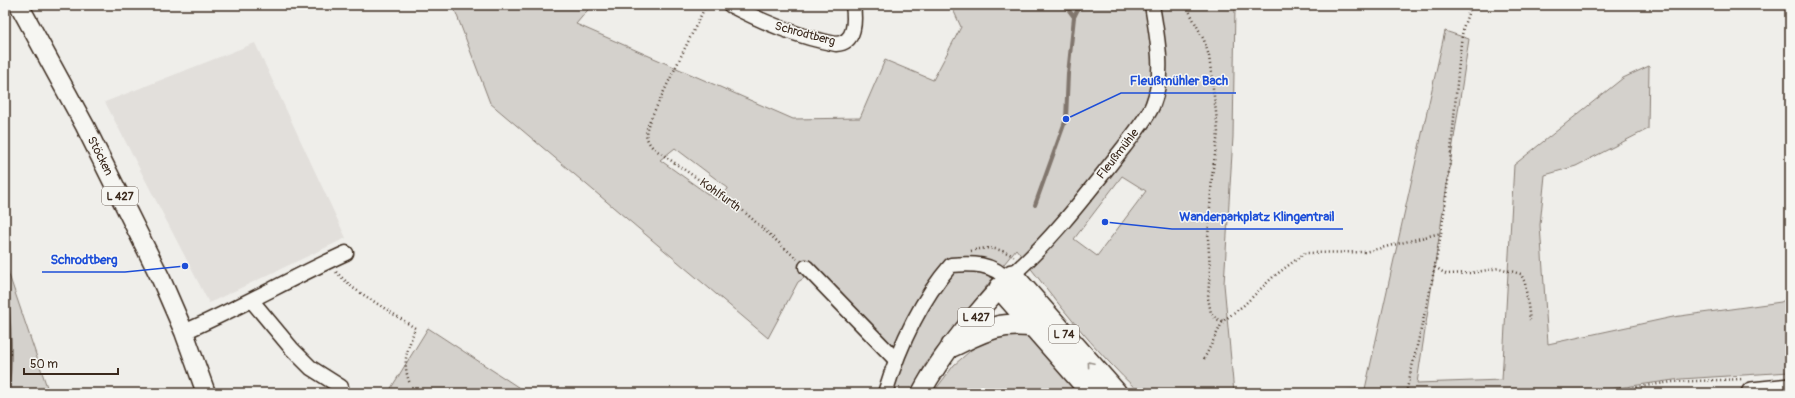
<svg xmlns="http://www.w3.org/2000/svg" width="1795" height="398" font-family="Pangolin,sans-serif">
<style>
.built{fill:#e2dfdb}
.green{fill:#d4d1cc;stroke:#887e75;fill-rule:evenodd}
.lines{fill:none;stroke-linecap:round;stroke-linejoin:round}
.stream{stroke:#81766d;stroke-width:4}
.minor-casing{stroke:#3b2a1e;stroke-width:17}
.major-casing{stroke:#3b2a1e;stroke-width:21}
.highway-casing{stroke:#3b2a1e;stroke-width:24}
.path{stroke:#3b2a1e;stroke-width:2.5;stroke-dasharray:1 3;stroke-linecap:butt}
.minor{stroke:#f6f6f2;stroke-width:14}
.major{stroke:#f6f6f2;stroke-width:18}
.highway{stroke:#f6f6f2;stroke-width:21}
.oneway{stroke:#989088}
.labels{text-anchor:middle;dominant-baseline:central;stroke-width:3;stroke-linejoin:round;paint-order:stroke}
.shield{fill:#f6f6f2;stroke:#73675e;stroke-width:1}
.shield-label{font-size:11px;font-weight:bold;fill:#3b2a1e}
.street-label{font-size:12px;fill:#3b2a1e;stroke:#f6f6f2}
.leader{fill:none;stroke:#1d4ed8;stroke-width:1.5}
.callout-dot{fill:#1d4ed8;stroke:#f6f6f2;stroke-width:1.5}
.callout-label{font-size:13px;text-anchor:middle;font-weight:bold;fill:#1d4ed8;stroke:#f6f6f2;stroke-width:3;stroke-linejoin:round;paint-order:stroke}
</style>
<rect width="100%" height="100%" fill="#efeeea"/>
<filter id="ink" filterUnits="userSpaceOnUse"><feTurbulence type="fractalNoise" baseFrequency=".025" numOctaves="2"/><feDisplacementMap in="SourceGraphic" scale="8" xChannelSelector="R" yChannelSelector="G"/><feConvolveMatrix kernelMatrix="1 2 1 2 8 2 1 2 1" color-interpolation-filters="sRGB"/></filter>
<g filter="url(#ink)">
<!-- built -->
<polygon class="built" points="255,43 346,238 209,303 105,102"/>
<!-- green -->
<g class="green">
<path d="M453 5H592L576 24 793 119 860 118 885 60 933 80 961 27 951 5H1235L1233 137 1224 284 1234 393H1140C1093 349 1054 299 1016 249L927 361 911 393H888L900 366 886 344 818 269 798 282 768 338 490 103ZM675 148 728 188V189L716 200 660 160ZM1122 176 1146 191 1097 256 1074 239Z"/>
<polygon points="1445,31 1469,39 1417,383 1502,380 1514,165 1623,78 1649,66 1648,129 1576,166 1545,175 1540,225 1548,344 1673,317 1781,302 1790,297 1790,372 1681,379 1582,393 1313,393 1365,389"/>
<polygon points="5,263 49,393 5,393"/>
<polygon points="428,328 527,393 388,393"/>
<polygon points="993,335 1028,335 1080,393 933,393 954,365 977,345"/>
</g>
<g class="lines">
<!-- stream -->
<g class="stream">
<polyline points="1074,17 1080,5"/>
<polyline points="1035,205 1066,119 1068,74 1074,17 1065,5"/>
<path d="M5 275C9 311 13 357 7 393"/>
</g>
<!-- minor casing -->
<g class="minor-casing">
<g id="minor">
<path d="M730 5C765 23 798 37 836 44 856 43 855 20 853 5"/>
<polyline points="806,267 895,359"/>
<path d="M1012 275C1054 238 1089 191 1124 147 1132 136 1149 116 1153 104 1165 74 1157 36 1152 5"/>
<polyline points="252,301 292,349 311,368 341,387"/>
<path d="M184 332C239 308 291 278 346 253"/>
<path d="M885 393C899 347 919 302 951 265 972 263 993 263 1007 280"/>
</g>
</g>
<!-- major casing -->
<g class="major-casing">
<g id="major">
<polyline points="19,5 85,126 161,279 184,332 206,393"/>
<path d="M921 393C941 355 979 309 1009 278"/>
</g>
</g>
<!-- highway casing -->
<g class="highway-casing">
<g id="highway">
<polyline points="1012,275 1116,393"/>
<polyline points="1000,288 1092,393"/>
<path d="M952 346C984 331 996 322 1033 326"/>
<polyline points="1752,393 1790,389"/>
</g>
</g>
<!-- path -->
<g class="path">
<path d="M706 5 650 120C645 133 644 137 653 148L740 208 797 259"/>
<polyline points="1186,5 1204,40 1209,56 1216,112 1218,133 1212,176 1208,238 1210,268 1208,298 1211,313 1216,319 1223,321"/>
<path d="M971 251C988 246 1000 248 1015 257"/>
<polyline points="1435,267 1446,274 1471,273 1499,268 1521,274 1525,283 1530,320"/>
<path d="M336 272 353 288 415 328C408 350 401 360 410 384"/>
<polyline points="1204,359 1223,321 1244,305 1273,277 1305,253 1365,252 1441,233"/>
<path d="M1406 393C1418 340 1432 287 1441 233 1451 171 1454 107 1461 43L1463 28 1471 5"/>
<polyline points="1597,393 1672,382 1744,379"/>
</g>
<!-- minor -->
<use href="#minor" class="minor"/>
<!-- major -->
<use href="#major" class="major"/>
<!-- highway -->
<use href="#highway" class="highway"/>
</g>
<!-- one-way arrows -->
<defs><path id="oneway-chevron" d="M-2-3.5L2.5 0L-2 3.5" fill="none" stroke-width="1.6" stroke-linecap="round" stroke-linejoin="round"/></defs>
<use class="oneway" href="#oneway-chevron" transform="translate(1090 364) rotate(-130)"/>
</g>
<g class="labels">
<!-- shield labels -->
<g class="shield">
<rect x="102" y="187" width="36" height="18" rx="3"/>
<rect x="958" y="308" width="36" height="18" rx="3"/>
<rect x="1049" y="325" width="30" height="18" rx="3"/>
</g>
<g class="shield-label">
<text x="120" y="196">L 427</text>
<text x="976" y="317">L 427</text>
<text x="1064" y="334">L 74</text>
</g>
<!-- street labels -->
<g class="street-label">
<text transform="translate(805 34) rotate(15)">Schrodtberg</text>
<text transform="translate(1118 154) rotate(-52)">Fleußmühle</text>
<text transform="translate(100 156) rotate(63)">Stöcken</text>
<text transform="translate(720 195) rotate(36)">Kohlfurth</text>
</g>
</g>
<!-- callouts -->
<path class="leader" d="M1066 119L1121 93H1236M1105 222L1172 229H1343M185 266L125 272H42"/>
<g class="callout-dot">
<circle cx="1066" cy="119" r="4"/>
<circle cx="1105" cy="222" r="4"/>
<circle cx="185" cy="266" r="4"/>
</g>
<g class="callout-label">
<text x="1179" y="85">Fleußmühler Bach</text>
<text x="1257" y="221">Wanderparkplatz Klingentrail</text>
<text x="84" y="264">Schrodtberg</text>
</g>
<!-- margin -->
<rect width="1795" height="398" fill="none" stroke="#f6f6f2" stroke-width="20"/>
<rect x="10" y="10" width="1775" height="378" fill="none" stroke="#3b2a1e" stroke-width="1.5" filter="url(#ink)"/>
<!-- scale -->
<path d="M24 368v6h94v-6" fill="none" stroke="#3b2a1e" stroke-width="2"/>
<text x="30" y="368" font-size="12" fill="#3b2a1e" stroke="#f6f6f2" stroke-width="3" paint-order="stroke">50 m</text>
</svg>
